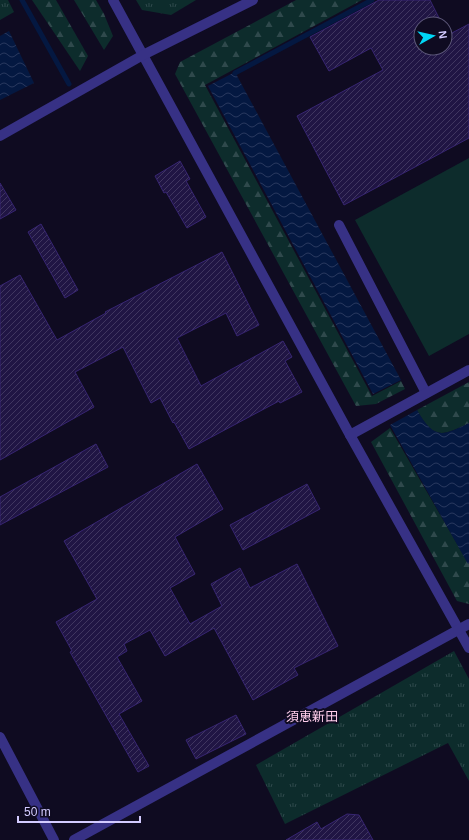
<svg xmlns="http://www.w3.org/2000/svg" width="469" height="840" font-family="Arial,'Noto Sans JP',sans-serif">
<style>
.grass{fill:url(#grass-tufts)}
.forest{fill:url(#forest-firs)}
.pitch{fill:#0d2c2c}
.water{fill:url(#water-waves)}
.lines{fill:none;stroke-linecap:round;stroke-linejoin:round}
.stream{stroke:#041841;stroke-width:5}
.building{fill:url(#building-hatch);stroke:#372572}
.minor{stroke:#373185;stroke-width:10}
.labels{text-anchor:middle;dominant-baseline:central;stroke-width:4;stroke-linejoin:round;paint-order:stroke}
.quarter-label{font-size:13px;fill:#ffcdeb;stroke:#0f0b21}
</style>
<defs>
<pattern id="grass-tufts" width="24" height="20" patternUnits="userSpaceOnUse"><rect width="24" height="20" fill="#0d2c2c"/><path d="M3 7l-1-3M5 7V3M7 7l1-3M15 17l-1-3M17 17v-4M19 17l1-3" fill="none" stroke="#2f494c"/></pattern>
<pattern id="forest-firs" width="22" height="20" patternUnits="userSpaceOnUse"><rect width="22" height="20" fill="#0d2c2c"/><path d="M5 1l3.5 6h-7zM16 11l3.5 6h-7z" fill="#2f494c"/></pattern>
<pattern id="water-waves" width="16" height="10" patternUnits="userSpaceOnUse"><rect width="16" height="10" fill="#041841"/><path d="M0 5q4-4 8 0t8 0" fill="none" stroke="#28385e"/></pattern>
<pattern id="building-hatch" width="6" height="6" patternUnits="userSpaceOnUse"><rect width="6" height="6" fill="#201544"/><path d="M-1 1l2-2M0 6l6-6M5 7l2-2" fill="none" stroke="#403660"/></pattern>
</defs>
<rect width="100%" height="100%" fill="#0f0b21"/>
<!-- grass -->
<g class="grass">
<polygon points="0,0 8,0 14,12 0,20"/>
<polygon points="136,0 196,0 171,15 142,10"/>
<polygon points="454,651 469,679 469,781 448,743 285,824 256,765"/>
</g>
<!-- forest -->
<g class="forest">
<polygon points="32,0 56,0 88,56 80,71"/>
<polygon points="74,0 96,0 104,14 113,36 104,50"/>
<polygon points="296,0 362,0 205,85 372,396 401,381 405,389 376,404 356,406 175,74 180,62"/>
<path d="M469 382V423C441 437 433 439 417 410Z"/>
<polygon points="390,428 468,563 469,563 469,604 457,601 371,442"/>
</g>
<!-- pitch -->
<polygon class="pitch" points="469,158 469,334 429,356 355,220"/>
<!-- water -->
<g class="water">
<polygon points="9,31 34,83 0,100 0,36"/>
<polygon points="235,72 401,380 373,394 208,86"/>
<path d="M417 410C434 439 441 437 469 423V563L468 564 390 425Z"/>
</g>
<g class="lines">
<!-- stream -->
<g class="stream">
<polyline points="22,0 69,84"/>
<polyline points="235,73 372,0"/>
</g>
</g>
<!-- building -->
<g class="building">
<polygon points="379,0 430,0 442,24 421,24 421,48 445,48 445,29 448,35 469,24 469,138 344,205 297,116 383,70 371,48 329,71 310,37"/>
<polygon points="180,161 190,179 186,181 206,217 187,228 166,192 164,193 155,176"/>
<polygon points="0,183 16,210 0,219"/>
<polygon points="41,224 78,290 65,298 28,232"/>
<polygon points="222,252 259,325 237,336 226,313 177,338 201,386 283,341 292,357 285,361 302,392 280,403 279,401 189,449 174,422 173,423 160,398 151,403 123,347 75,372 94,407 0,460 0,286 20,275 57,340 106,313 105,312"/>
<polygon points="96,444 108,467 0,525 0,497"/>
<polygon points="197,464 223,509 175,537 195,574 170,588 190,624 222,606 211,584 240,568 250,588 297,564 338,646 294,668 298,675 253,700 214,628 165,656 150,630 124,644 127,651 117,657 142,701 119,714 149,766 138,772 70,652 72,651 56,622 97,599 64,541"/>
<polygon points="307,484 320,509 243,550 230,525"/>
<polygon points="236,715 246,734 196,759 186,740"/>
<polygon points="347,814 359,815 373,840 286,840 317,822 321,829"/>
</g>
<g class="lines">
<!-- minor -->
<g class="minor">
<polyline points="113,0 350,435 469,648"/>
<polyline points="0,136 143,55 253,0"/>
<polyline points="339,225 426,393"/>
<polyline points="350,435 469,370"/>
<polyline points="0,737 54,840"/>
<polyline points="74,840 469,624"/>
</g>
</g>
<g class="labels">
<!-- quarter labels -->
<g class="quarter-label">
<text x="312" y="716">須恵新田</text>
</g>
</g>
<!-- north arrow -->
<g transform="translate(433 36) rotate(82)"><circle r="19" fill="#0f0b21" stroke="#5d587a"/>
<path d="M0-3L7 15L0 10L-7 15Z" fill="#00d6f6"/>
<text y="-6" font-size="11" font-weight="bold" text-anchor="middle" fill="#d3cbff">N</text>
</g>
<!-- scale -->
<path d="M18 816v6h122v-6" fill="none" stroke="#d3cbff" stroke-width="2"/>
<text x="24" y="816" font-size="12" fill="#d3cbff" stroke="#0f0b21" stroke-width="3" paint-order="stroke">50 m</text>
</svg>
